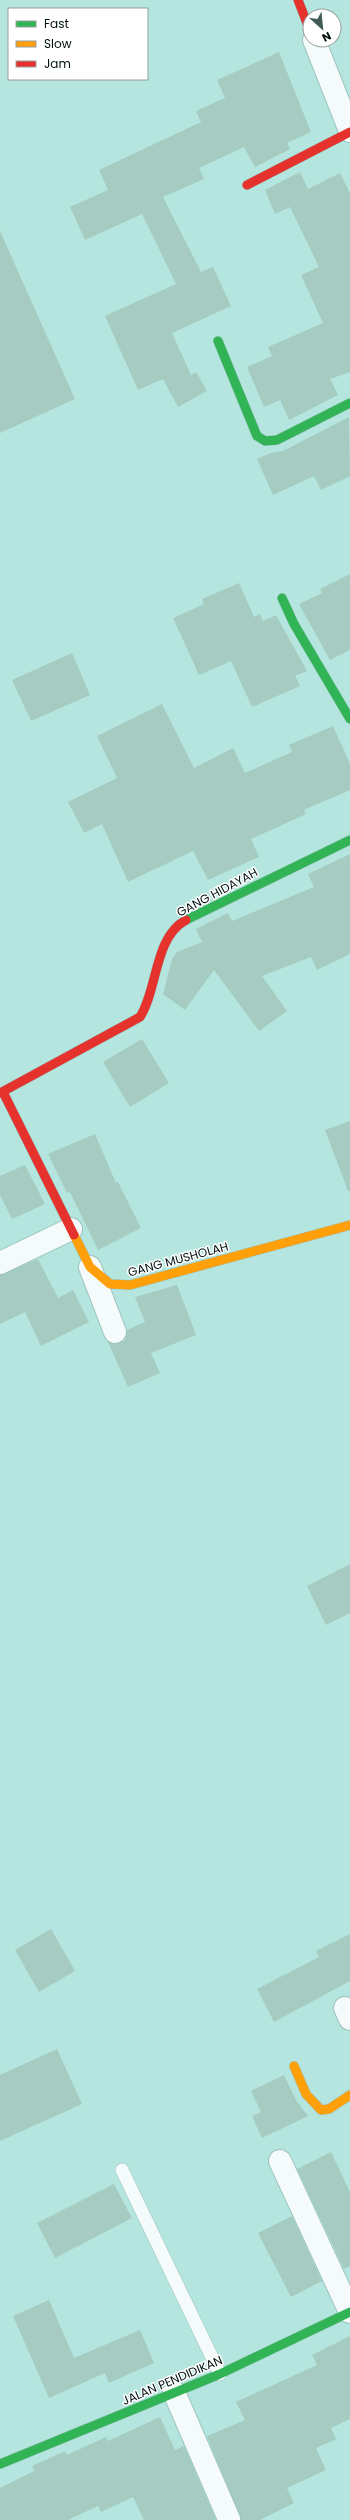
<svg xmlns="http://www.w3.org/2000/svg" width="350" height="2520" font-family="Poppins,sans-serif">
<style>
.building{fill:#a6cbc1}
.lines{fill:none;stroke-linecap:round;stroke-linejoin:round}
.lane-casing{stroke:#9cc3be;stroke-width:14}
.street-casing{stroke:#9cc3be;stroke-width:24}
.fast-casing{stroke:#9cc3be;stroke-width:10}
.slow-casing{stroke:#9cc3be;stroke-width:10}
.jam-casing{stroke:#9cc3be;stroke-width:10}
.lane{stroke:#f4fbfa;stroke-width:13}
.street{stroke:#f4fbfa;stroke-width:22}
.fast{stroke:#30b455;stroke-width:9}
.slow{stroke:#ff9f0a;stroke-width:9}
.jam{stroke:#e5322d;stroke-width:9}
.labels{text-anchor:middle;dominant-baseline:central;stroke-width:3;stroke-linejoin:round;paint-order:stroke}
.street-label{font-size:12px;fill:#00100e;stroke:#fff}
</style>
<rect width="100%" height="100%" fill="#b4e6df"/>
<!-- building -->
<g class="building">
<polygon points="279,52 311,132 287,143 290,149 255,167 244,147 199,168 204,179 163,197 201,272 213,267 231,306 172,333 191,375 196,372 207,391 178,407 163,379 138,390 105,316 176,284 142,214 85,240 70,207 108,190 99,170 201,122 196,111 225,98 217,80"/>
<polygon points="300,172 308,189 340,173 350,193 350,372 330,379 338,395 289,420 280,400 264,407 247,367 272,356 268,347 323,323 301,275 319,267 290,207 275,214 265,190"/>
<polygon points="0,231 75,399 0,433"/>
<polygon points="349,417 350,476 321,490 314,476 273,495 257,459 271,453 283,451"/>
<polygon points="350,574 350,650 330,660 299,604 322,593 320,589"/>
<polygon points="239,583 254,617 260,614 263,621 276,615 307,671 295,676 300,686 252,707 231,661 199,675 173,618 204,604 202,599"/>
<polygon points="72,653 90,695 31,721 12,680"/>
<polygon points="162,704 194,768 233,748 245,773 292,752 289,745 333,726 350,764 350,790 304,810 306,814 251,839 259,857 208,880 193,851 128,882 102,824 84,833 68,802 117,778 97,736"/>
<polygon points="350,854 350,954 317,970 311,957 262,976 287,1011 259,1031 214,970 185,1010 163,994 172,959 177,952 202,942 196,929 228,913 232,921 314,887 308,874"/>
<polygon points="142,1039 169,1083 130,1107 103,1062"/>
<polygon points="350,1121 350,1191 348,1191 325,1130"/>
<polygon points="95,1134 116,1183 118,1182 141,1228 98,1250 70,1192 67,1193 48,1154"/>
<polygon points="25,1165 45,1204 12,1219 0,1195 0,1176"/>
<polygon points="38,1259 58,1298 73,1290 89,1322 41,1346 25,1312 0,1324 0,1275"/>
<polygon points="177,1285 196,1335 151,1353 160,1373 128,1387 108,1342 120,1343 125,1340 127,1330 145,1322 135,1297"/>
<polygon points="350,1564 350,1613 326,1625 307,1586"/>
<polygon points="51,1929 75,1971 39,1992 15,1950"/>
<polygon points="350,1934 350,1981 274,2022 257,1989 319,1957 316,1951"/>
<polygon points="57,2049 82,2104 0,2141 0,2075"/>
<polygon points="284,2075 296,2100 308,2116 262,2138 252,2116 261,2112 251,2091"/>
<polygon points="331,2152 350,2192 350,2266 344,2269 297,2169"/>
<polygon points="114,2184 132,2218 55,2258 37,2223"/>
<polygon points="292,2216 322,2281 291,2297 258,2233"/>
<polygon points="49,2300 74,2358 140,2330 154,2363 109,2383 105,2373 49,2398 13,2316"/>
<polygon points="350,2336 350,2419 331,2428 336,2439 316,2448 326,2470 287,2488 294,2503 260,2520 241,2520 207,2436 245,2420 236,2402 317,2365 312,2355"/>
<polygon points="160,2417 175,2450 184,2446 216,2520 144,2520 133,2497 101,2512 98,2506 68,2520 0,2520 0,2488 34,2471 32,2466 65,2451 67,2455 106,2437 108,2441"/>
</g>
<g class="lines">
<!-- lane casing -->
<g class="lane-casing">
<polyline id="lane" points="122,2170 220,2374"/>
</g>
<!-- street casing -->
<g class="street-casing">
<g id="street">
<polyline points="314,40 350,131"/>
<polyline points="0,1263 71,1229"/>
<polyline points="90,1267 115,1332"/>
<polyline points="345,2008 350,2019"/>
<polyline points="280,2161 350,2312"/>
<polyline points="174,2392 229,2519"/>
</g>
</g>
<!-- fast casing -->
<g class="fast-casing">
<g id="fast">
<polyline points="218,341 257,436 265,441 277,440 350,403"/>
<polyline points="282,598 294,624 350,719"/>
<polyline points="186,920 350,840"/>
<polyline points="0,2464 220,2374 350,2312"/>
</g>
</g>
<!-- slow casing -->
<g class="slow-casing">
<g id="slow">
<polyline points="74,1235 90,1267 110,1284 130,1285 350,1225"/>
<polyline points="294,2066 306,2094 321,2110 329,2109 350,2095"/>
</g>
</g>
<!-- jam casing -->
<g class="jam-casing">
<g id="jam">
<polyline points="298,0 310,31"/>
<polyline points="247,185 350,132"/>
<polyline points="3,1092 74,1235"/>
<path d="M0 1093 140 1017C158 989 154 937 186 920"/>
</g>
</g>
<!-- lane -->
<use href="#lane" class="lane"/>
<!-- street -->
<use href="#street" class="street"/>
<!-- fast -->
<use href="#fast" class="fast"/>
<!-- slow -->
<use href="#slow" class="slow"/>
<!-- jam -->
<use href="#jam" class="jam"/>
</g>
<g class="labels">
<!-- street labels -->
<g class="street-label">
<text transform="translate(217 892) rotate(-28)">GANG HIDAYAH</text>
<text transform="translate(178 1259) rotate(-15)">GANG MUSHOLAH</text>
<text transform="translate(172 2380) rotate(-23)">JALAN PENDIDIKAN</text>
</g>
</g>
<!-- legend -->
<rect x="8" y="8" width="140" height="72" fill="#ffffff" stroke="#999f9f"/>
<rect x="16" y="21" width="20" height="6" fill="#30b455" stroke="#999f9f"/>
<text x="44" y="28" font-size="12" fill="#00100e">Fast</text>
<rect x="16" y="41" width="20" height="6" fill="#ff9f0a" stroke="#999f9f"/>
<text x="44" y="48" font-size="12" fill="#00100e">Slow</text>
<rect x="16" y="61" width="20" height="6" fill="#e5322d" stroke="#999f9f"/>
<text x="44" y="68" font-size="12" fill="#00100e">Jam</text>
<!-- north arrow -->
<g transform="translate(322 28) rotate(153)"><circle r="19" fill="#ffffff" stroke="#999f9f"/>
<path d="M0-3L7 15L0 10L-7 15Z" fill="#3f5b57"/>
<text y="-6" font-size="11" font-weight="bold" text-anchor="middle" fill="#00100e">N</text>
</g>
</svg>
